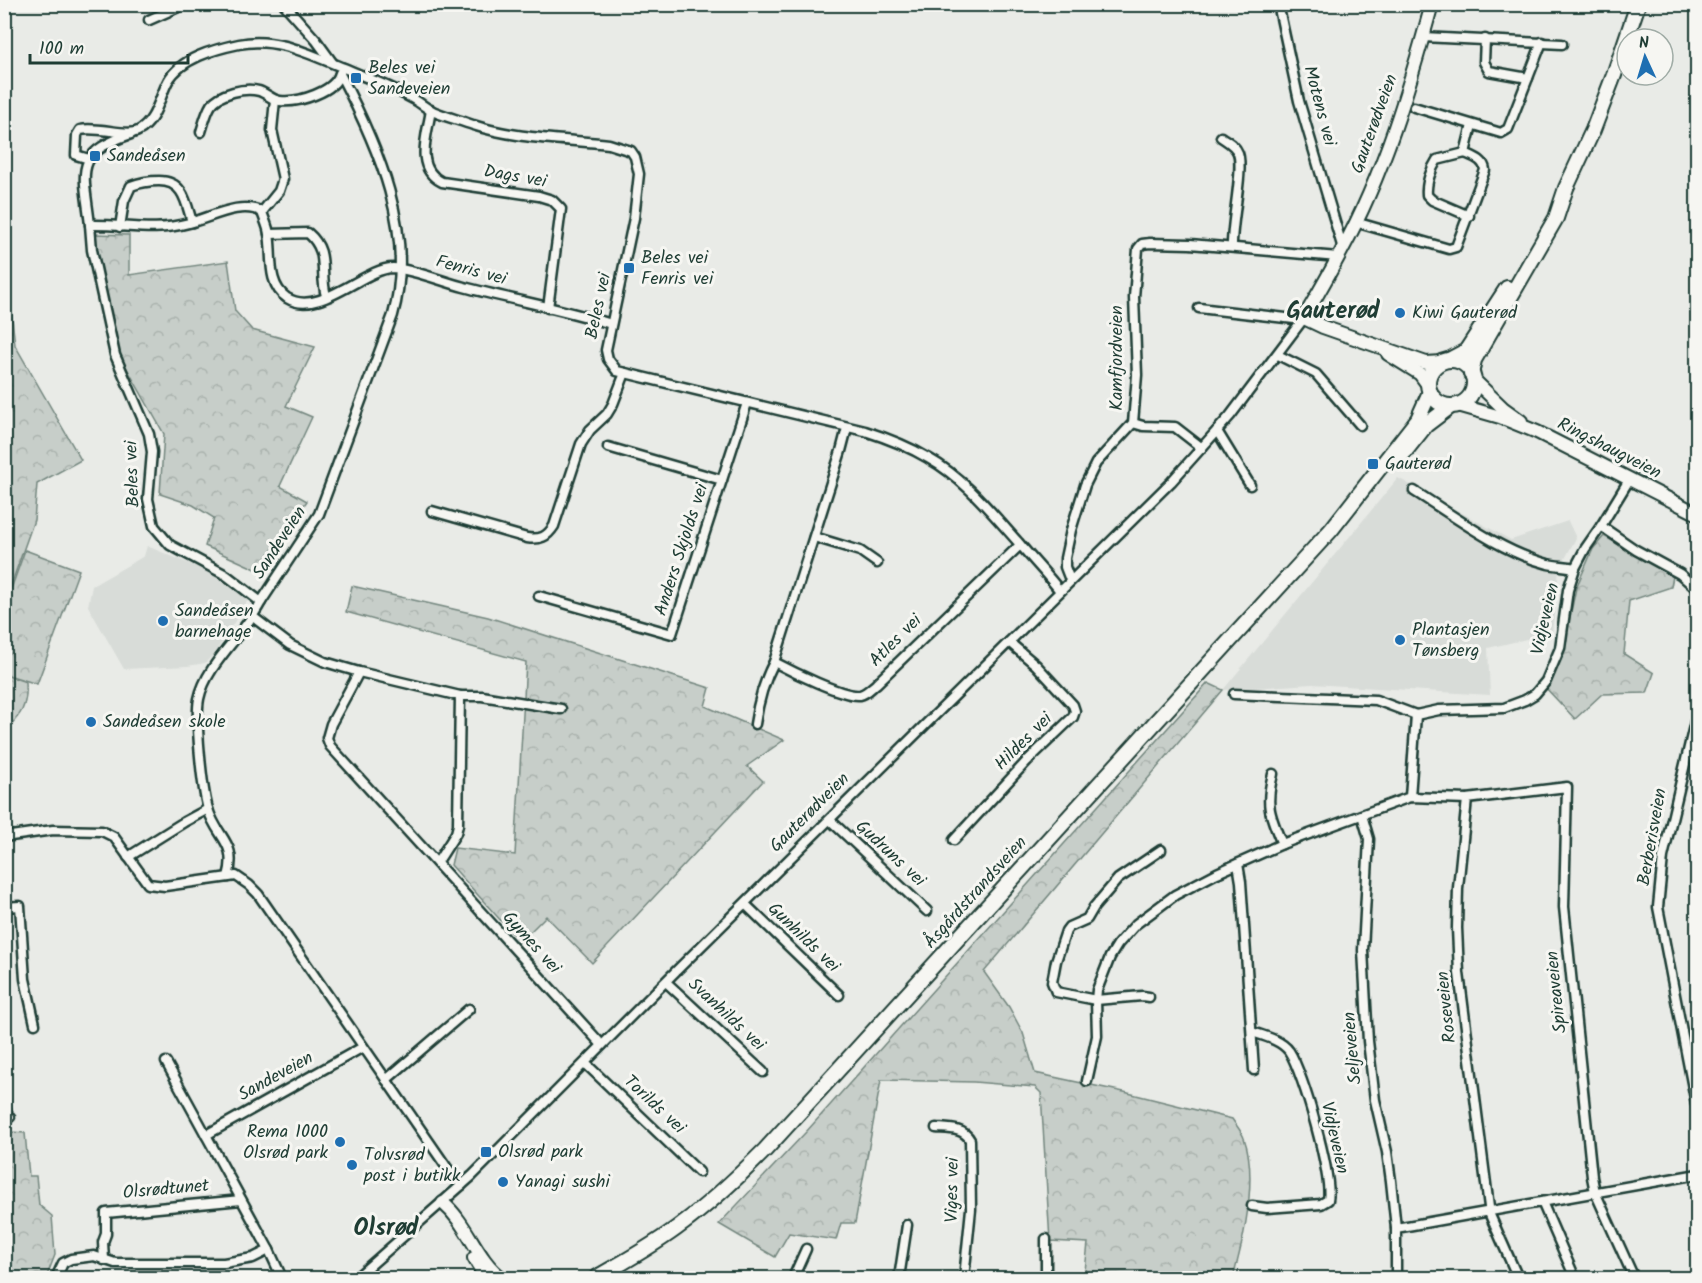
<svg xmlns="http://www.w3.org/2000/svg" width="1702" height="1283" font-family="Kalam,sans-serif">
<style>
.built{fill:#d8dcd8}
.forest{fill:url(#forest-crowns);stroke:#73867e;stroke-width:1.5}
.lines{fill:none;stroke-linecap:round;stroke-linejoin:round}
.minor-casing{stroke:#1f3d34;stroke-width:13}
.secondary-casing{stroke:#1f3d34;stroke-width:16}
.primary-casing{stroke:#1f3d34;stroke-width:18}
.minor{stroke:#f6f6f2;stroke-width:8}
.secondary{stroke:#f6f6f2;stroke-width:12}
.primary{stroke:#f6f6f2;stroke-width:14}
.poi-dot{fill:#1f6fb2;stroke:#f6f6f2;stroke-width:2}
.labels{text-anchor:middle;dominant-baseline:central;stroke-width:6;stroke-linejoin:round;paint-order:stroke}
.poi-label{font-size:18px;fill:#1f3d34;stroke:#f6f6f2;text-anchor:start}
.street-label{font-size:18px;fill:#1f3d34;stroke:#f6f6f2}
.district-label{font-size:24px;font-weight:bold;fill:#1f3d34;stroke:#f6f6f2}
</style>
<defs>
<pattern id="forest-crowns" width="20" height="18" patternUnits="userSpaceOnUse" patternTransform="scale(1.5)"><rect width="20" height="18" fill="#c7cec9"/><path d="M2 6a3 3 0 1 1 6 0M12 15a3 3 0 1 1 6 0" fill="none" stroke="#aab2ad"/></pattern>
</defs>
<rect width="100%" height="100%" fill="#e9ebe7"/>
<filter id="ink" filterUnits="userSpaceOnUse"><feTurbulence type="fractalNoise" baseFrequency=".0167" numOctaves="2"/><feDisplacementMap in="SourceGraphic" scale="12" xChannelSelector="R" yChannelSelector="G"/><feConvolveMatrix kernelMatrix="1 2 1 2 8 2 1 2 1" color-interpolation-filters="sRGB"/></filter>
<g filter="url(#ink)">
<!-- built -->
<g class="built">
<polygon points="1398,478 1511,540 1568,521 1576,538 1559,570 1552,633 1488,648 1490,695 1312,684 1223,690"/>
<polygon points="147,546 219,576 248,600 215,653 205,663 188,666 124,669 88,606 92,586 144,556"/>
</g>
<!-- forest -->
<g class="forest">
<polygon points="94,234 129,235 129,275 228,261 235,311 252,330 315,347 286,406 312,417 280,486 307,501 258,570 205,546 214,518 193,505 160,494 164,434 120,356"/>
<polygon points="5,256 15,345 81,460 37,484 34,520 5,602"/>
<polygon points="1604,536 1673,576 1671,587 1629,601 1624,654 1654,673 1647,693 1602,694 1575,719 1545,687 1566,636 1576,588 1593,549"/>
<polygon points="25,550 79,570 37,684 5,674 5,606"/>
<polygon points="352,586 488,617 710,688 705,706 784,740 747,766 763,781 592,963 546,916 520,942 451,865 455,848 515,855 526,662 346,612"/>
<path d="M5 675 26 682C28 706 21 715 5 731Z"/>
<path d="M1208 683 1223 690 984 972 1009 1007 1023 1033 1035 1073 1124 1092 1232 1119C1236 1125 1242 1132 1244 1138 1258 1177 1244 1239 1233 1278H1154L1085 1271 1088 1243 1050 1241 1041 1093 1035 1087 974 1082 881 1080 855 1223H841L836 1240 789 1233 775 1257 719 1224 806 1132Z"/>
<polygon points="5,1127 11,1132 25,1133 29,1176 36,1176 39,1205 52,1216 55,1255 46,1278 5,1278"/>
</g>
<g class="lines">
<!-- minor casing -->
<g class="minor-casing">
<g id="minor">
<polyline points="284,4 316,40 332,62"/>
<polyline points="1278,4 1299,101 1343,249"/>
<polyline points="149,20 185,4"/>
<polyline points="1423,37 1562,44"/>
<polyline points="1485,39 1484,62 1489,71 1528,78 1542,42"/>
<polyline points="1414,107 1501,133 1508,129 1528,78"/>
<path d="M431 110C427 136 414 168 442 182L539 196 552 200 561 209 548 308"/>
<path d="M201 132C204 123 206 113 211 105 220 93 245 87 259 91 266 93 272 100 280 101 298 103 335 92 340 73"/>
<path d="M1221 137C1228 142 1235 145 1238 153 1244 169 1231 224 1232 247"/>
<path d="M89 159 76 155 77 135 80 130C98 126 127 137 138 131 156 122 159 98 168 81 181 58 215 49 239 44 276 36 311 55 344 68 367 78 393 87 415 100 420 103 425 107 430 110 443 116 459 120 473 125 516 139 564 139 609 144L631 151 635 157 639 174 634 218 606 350 608 359 617 371 865 431C887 438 908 446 928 458 964 478 991 512 1018 542 1032 559 1047 574 1060 591"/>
<polyline points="262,212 279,191 283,179 272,130 275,100"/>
<path d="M1469 216 1432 200 1427 195C1426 183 1431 169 1437 160L1465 153 1472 125"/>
<path d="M1355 222 1449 249 1456 247 1485 170C1484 160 1474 157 1465 153"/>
<path d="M90 225C84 171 72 154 131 134"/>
<path d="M120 227 124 201 131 186C141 182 149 181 159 181 184 181 186 203 192 222"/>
<path d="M269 234 308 233C330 252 319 271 326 296"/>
<polyline points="1199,308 1303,320"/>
<polyline points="1278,355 1316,374 1360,425"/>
<polyline points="1133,423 1143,426 1175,427 1202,448"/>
<polyline points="1217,431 1250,485"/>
<polyline points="608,447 722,480"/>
<path d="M1414 491C1456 517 1499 551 1548 564 1557 566 1566 566 1575 568"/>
<path d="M432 511 527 538C540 540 547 537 554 526L581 444 590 430 607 414 613 404 625 373"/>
<polyline points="1601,526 1636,550 1680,574 1698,590"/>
<polyline points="814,537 860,551 877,563"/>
<polyline points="1070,580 1065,567 1065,558 1071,530 1085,485 1096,463 1133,423 1137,375 1134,297 1138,249 1142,244 1150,243 1190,244 1338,257"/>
<polyline points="539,596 672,634 747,403"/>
<path d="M261 602 226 575 170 545 154 526 148 499 152 452 149 434 115 355 92 250 90 225C126 224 152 233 189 223 210 218 241 200 262 212 264 219 268 226 269 234 273 254 266 284 287 298 319 318 364 268 393 268 412 269 444 282 464 287 513 300 563 309 611 324"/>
<polyline points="253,617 290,645 325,662 359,672"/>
<path d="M774 662C791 671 843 697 860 695 866 694 871 688 876 684L1020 545"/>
<polyline points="1234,694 1376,700 1416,715 1439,710 1504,708 1525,700 1535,694 1546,681 1560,648 1568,590 1575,568 1585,549 1601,526 1629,480"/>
<polyline points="561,709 482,696 460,696 359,672 331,724 327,738 330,746 602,1045"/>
<polyline points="1698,709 1663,857 1658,907 1698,1114"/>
<path d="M755 724C758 703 764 681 774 662L841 451 847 428"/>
<path d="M1273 774C1265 806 1270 815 1282 844"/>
<polyline points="1410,797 1416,715"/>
<polyline points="1467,799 1458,888 1457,928 1459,973 1490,1215 1518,1278"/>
<polyline points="1362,815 1369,839 1363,950 1368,1041 1375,1100 1387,1152 1391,1181 1396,1228 1396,1278"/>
<polyline points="830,820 927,911"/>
<polyline points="4,837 53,830 102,831 114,837 148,884 165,886 236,876 249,885 258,894 452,1175 462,1185"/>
<polyline points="954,840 1027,761 1073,717 1075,711 1073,705 1036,665 1009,642"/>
<polyline points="128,857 184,822 208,809"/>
<polyline points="437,863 456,833 458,825 460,696"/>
<polyline points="1238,864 1241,882 1254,1070"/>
<path d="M228 877C238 842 217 839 208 809 202 788 195 720 199 699 206 664 244 635 261 602L319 514 393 315C416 232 378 147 340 74"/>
<polyline points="745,904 839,995"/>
<polyline points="4,907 20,906 25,979 35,1024"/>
<polyline points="666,982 763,1072"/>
<polyline points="1149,997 1142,996 1096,1000 1056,992 1052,982 1056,961 1066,931 1069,927 1087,919 1094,907 1118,879 1161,850"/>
<polyline points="166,1062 269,1250 282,1278"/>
<polyline points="585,1063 699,1172"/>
<polyline points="386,1080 469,1009"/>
<polyline points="1087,1081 1097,1036 1096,1000 1097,990 1110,957 1118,944 1136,924 1175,895 1217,873 1282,844 1410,797 1467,799 1567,787 1564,907 1592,1177 1595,1192 1634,1278"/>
<polyline points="4,1100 7,1116 10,1117"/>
<path d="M936 1128C949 1129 964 1128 970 1140L971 1209 964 1278"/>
<polyline points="206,1135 363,1047"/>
<polyline points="1542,1202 1575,1278"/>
<path d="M1252 1206 1267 1208 1321 1204 1328 1200C1333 1177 1303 1072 1289 1051 1281 1040 1264 1036 1252 1032"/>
<polyline points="1396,1228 1698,1174"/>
<polyline points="104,1260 103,1242 106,1234 106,1213 241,1200"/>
<polyline points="56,1278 63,1263 71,1259 94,1256 115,1263 224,1263 253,1258 269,1250"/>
<polyline points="356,1278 472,1176 673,974 1171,482 1230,416 1304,318"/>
<polyline points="793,1278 806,1249"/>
<polyline points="899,1278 907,1225"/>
<polyline points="1023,1278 1040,1278 1046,1274 1046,1239"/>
</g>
</g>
<!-- secondary casing -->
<g class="secondary-casing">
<g id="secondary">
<path d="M1432 4C1409 88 1384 173 1342 250 1330 273 1317 295 1304 318L1323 327 1426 363 1442 362"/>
<polyline points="1388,354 1420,374 1428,385"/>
<polyline points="1473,379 1503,408 1521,421"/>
<polyline points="1458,405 1500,417 1537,432 1698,514"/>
<path d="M443 1203C468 1224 476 1259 502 1278"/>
<polyline points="474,1258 486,1278"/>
</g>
</g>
<!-- primary casing -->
<g class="primary-casing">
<g id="primary">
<polyline points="1449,360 1466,351 1507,288"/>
<circle cx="1451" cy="383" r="23"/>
<polyline points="1471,374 1474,360 1556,218 1566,188 1593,130 1614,75 1638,4"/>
<polyline points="1399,459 1426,425 1451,406"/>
<path d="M596 1278C625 1261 655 1245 682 1224 712 1202 739 1176 765 1150L1331 530 1418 419 1430 392"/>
</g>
</g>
<!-- minor -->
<use href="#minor" class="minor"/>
<!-- secondary -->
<use href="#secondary" class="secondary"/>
<!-- primary -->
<use href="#primary" class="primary"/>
</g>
</g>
<!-- markers -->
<g class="poi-dot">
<rect x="350" y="72" width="12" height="12" rx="3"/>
<rect x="89" y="150" width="12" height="12" rx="3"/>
<rect x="623" y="262" width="12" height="12" rx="3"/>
<circle cx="1400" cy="313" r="6"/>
<rect x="1367" y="458" width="12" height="12" rx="3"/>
<circle cx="163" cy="621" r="6"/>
<circle cx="1400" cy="640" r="6"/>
<circle cx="91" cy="722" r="6"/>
<circle cx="340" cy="1142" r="6"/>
<rect x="480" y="1146" width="12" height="12" rx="3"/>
<circle cx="352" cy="1165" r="6"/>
<circle cx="503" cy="1182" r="6"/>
</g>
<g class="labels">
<!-- poi labels -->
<g class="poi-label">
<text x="368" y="68">Beles vei<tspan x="368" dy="21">Sandeveien</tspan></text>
<text x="107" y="156">Sandeåsen</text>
<text x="641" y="258">Beles vei<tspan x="641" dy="21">Fenris vei</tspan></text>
<text x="1412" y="313">Kiwi Gauterød</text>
<text x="1385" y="464">Gauterød</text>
<text x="175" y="611">Sandeåsen<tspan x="175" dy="21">barnehage</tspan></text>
<text x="1412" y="630">Plantasjen<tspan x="1412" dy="21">Tønsberg</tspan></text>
<text x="103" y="722">Sandeåsen skole</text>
<text x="328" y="1132" text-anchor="end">Rema 1000<tspan x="328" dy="21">Olsrød park</tspan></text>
<text x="498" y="1152">Olsrød park</text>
<text x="364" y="1155">Tolvsrød<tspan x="364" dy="21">post i butikk</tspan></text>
<text x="515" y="1182">Yanagi sushi</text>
</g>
<!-- street labels -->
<g class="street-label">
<text transform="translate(1319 106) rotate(75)">Motens vei</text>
<text transform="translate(1375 124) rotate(-70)">Gauterødveien</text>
<text transform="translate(515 177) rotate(10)">Dags vei</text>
<text transform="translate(471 271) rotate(15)">Fenris vei</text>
<text transform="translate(599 306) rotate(-78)">Beles vei</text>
<text transform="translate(1117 358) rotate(-90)">Kamfjordveien</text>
<text transform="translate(1609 449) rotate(27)">Ringshaugveien</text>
<text transform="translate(133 474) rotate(-92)">Beles vei</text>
<text transform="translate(280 543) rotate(-57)">Sandeveien</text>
<text transform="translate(682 550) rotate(-72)">Anders Skjolds vei</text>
<text transform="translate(1546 619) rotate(-77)">Vidjeveien</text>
<text transform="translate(896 641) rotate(-45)">Atles vei</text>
<text transform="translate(1024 742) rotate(-45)">Hildes vei</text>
<text transform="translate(810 813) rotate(-45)">Gauterødveien</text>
<text transform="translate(1653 837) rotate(-80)">Berberisveien</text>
<text transform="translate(890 854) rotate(43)">Gudruns vei</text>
<text transform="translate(976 893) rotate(-48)">Åsgårdstrandsveien</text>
<text transform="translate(803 938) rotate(44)">Gunhilds vei</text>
<text transform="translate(531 943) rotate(48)">Gymes vei</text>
<text transform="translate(1557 992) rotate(-96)">Spireaveien</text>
<text transform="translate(1447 1007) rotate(-96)">Roseveien</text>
<text transform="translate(726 1015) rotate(43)">Svanhilds vei</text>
<text transform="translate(1353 1048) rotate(-95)">Seljeveien</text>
<text transform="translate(276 1077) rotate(-29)">Sandeveien</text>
<text transform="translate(654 1105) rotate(43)">Torilds vei</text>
<text transform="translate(1334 1138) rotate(77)">Vidjeveien</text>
<text transform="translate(166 1190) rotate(-5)">Olsrødtunet</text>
<text transform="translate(953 1190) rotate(-89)">Viges vei</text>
</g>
<!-- district labels -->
<g class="district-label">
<text x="1333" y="311">Gauterød</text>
<text x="386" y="1228">Olsrød</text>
</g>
</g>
<!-- margin -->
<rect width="1702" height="1283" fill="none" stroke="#f6f6f2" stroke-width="24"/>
<rect x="12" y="12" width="1678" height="1259" fill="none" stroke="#1f3d34" stroke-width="2" filter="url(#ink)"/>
<!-- north arrow -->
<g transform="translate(1645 57) rotate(356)"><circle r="28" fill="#f6f6f2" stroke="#a0aca6" stroke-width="1.5"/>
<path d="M0-4.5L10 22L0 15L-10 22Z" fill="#1f6fb2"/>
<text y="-9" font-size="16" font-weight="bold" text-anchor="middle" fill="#1f3d34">N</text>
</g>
<!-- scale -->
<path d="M30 54v9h158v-9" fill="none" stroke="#1f3d34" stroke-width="3"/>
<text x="39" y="54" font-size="18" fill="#1f3d34" stroke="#f6f6f2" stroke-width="4.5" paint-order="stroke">100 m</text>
</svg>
